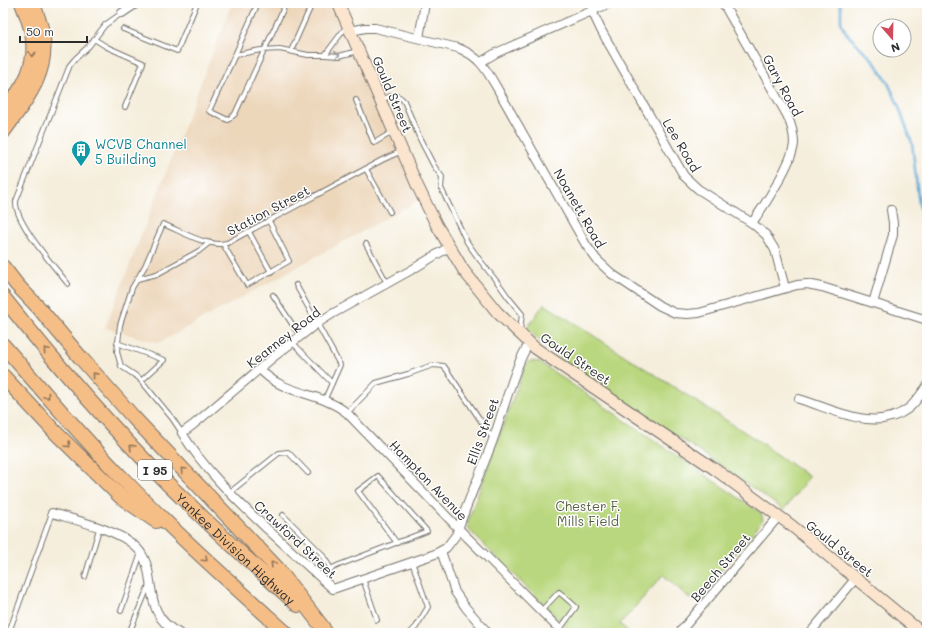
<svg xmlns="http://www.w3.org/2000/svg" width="930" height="636" font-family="Mali,sans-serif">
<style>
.built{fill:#edd7bb}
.green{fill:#b9d77e;stroke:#728154}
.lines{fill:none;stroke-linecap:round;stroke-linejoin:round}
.stream{stroke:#5fa9d7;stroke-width:2.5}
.service-casing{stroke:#726f69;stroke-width:6}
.minor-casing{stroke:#726f69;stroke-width:10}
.secondary-casing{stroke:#726f69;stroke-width:13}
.motorway-casing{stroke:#726f69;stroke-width:16}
.service{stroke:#fff;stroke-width:4}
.minor{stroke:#fff;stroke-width:8}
.secondary{stroke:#fbe5cf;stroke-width:11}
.motorway{stroke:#f6be87;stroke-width:14}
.oneway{stroke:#907459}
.oneway2{stroke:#a0a0a0}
.labels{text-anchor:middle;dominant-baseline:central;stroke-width:3;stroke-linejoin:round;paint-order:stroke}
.shield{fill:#fff;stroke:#6b6b6b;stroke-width:1}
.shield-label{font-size:12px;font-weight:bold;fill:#2b2b2b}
.street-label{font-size:13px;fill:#2b2b2b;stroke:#fff}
.culture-label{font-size:13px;fill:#0d838f;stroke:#fff;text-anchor:start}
.park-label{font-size:13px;fill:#565f44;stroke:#fff}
</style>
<rect width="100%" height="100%" fill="#fff"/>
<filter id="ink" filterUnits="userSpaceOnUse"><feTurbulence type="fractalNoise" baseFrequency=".025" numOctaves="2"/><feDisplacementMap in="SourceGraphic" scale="8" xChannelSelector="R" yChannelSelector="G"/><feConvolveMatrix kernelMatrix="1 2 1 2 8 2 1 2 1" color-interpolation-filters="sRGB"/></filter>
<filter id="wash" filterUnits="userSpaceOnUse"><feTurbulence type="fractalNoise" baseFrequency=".012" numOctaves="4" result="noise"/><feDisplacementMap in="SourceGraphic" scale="16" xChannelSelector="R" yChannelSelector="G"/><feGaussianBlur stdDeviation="0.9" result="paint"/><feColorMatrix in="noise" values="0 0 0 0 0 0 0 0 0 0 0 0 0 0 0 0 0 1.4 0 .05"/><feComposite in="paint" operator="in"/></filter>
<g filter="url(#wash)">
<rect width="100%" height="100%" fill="#f5eedc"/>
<!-- built -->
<polygon class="built" points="232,3 333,3 419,200 159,343 105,328"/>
<!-- green -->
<g class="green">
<path d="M544 304 757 440 809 477 784 510C732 473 680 438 628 403 596 381 553 357 527 328Z"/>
<polygon points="532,361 539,362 761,513 763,519 760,524 694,602 663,575 620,624 630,633 572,633 469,530 468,521 525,366 528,362"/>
</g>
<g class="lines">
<!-- stream -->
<polyline class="stream" points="839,3 841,7 841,22 844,29 848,35 873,60 887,81 897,102 912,143 919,205 922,212 927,220"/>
</g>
</g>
<g filter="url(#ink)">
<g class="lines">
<!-- service casing -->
<g class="service-casing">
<g id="service">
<polyline points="286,3 235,114 228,120 209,111 235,55 261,50 280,49 308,55 325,55"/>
<polyline points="346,27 325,55 339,56 358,51"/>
<polyline points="123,29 177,51 197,3"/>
<polyline points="94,39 107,47 143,63 125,107"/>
<polyline points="291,51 311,6 310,3"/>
<polyline points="235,55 258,3"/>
<polyline points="356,100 374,143 394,131"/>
<path d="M381 100C391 96 396 92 404 101L420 139 434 166 442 177 441 188 467 242 479 259 501 287 508 297 522 314 520 331"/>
<polyline points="366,169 390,212"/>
<polyline points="249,232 271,272"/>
<polyline points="223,244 247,285 289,261 269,221"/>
<polyline points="366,244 387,283"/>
<polyline points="137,279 157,274 199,251 209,243"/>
<path d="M68 284C54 266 14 222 16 201L70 65 75 59 89 46 105 25 122 13"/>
<polyline points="296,285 340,365 324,401"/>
<polyline points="273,295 300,336"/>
<polyline points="292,342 332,383"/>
<polyline points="117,343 164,360 141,381"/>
<polyline points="347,413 376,383 408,374 433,365 444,366 493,439"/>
<path d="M182 433 172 418 139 378 121 366 117 352 120 325 132 288 145 266 163 224C181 231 208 248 227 243L382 160 402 151"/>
<polyline points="229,493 279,453 288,452 308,473"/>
<polyline points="283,515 322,554 331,569"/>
<polyline points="318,575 339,565 427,531 378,476 358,491 397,543"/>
<polyline points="85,577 99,529"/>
<polyline points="363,579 377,620"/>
<polyline points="121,611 141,553"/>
<polyline points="541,611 559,592 576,607 560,629"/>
<polyline points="11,633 10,629 52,513"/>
<polyline points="112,633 113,633"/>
<polyline points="129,633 149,585"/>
<polyline points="410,633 416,627 428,607 412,562"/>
</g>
</g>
<!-- minor casing -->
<g class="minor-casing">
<g id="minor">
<path d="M723 3 787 115C791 124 794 133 794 143 793 162 764 206 752 223"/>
<polyline points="592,11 601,30 684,176 698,189 752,223 766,235 775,250 785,288"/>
<polyline points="122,13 137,3"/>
<path d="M351 31 365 28H375L458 48C479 56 486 69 497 88L586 245 597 260 612 274 660 306 675 313 687 314 699 313 797 285 807 284 822 287 927 320"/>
<polyline points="419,38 425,3"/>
<polyline points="481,62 496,53 610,3"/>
<path d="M449 247 413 269 332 314 316 324 276 355 193 425 182 433C204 469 234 498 265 527 288 548 310 568 333 589L435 554 446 548 456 535C467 503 481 472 493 440 500 422 518 353 530 344"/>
<polyline points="873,303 893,235 893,223 891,210"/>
<path d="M260 369C282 395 322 392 347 413L458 528 563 633"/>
<path d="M799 399C834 409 875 434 909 408 916 402 921 394 927 386"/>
<path d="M52 513C75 520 119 530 136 547 161 571 138 613 179 633"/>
<polyline points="441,551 455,592 466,608 488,633"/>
<polyline points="679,633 779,516"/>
<polyline points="810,633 856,578"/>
</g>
</g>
<!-- secondary casing -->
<g class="secondary-casing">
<polyline id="secondary" points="338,3 417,185 436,224 464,271 497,312 535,348 716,470 792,526 922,633"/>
</g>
<!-- motorway casing -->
<g class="motorway-casing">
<g id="motorway">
<path d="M3 109C25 90 38 62 32 33 30 23 26 13 22 3"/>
<path d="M3 132C25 101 50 73 42 32 40 22 36 13 33 3"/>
<polyline points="3,267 17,285 39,308 80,357 134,418 277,568 323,628"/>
<path id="s1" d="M3 297C55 363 110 426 169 485 211 526 254 566 298 605"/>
<path d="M3 345C43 391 82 437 125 481 176 534 231 583 286 633"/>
<polyline points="3,376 55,432 121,497 156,521"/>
</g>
</g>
<!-- service -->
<use href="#service" class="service"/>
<!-- minor -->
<use href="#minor" class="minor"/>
<!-- secondary -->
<use href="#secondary" class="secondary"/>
<!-- motorway -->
<use href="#motorway" class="motorway"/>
</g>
<!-- one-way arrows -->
<defs><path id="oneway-chevron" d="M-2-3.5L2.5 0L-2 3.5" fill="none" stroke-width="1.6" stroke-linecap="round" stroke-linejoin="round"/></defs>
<g class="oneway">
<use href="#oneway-chevron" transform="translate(32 54) rotate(96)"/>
<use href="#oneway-chevron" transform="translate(46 350) rotate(-130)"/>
<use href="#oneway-chevron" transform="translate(95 375) rotate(-131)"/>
<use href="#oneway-chevron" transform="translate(47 396) rotate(49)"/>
<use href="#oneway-chevron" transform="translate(68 445) rotate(46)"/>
<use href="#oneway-chevron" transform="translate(132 447) rotate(-134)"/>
<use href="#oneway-chevron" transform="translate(183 470) rotate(-134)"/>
<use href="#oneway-chevron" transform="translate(205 559) rotate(43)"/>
<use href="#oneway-chevron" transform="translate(273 564) rotate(-134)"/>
</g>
<use class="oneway2" href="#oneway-chevron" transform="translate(337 55) rotate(-4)"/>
</g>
<!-- icons -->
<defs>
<g id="building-pin" transform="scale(1)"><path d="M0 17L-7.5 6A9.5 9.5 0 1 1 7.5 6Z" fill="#0f9aa8" stroke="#fff"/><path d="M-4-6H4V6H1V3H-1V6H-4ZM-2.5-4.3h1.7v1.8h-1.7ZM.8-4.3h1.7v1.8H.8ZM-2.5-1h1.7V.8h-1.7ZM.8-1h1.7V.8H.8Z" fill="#fff"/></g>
</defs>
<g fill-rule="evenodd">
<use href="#building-pin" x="81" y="150"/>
</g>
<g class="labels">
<!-- shield labels -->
<rect class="shield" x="138" y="460" width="34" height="20" rx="3"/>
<g class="shield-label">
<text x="155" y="470">I 95</text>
</g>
<!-- street labels -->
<g class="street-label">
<text transform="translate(783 85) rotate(62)">Gary Road</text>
<text transform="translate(393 94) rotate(67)">Gould Street</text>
<text transform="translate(682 145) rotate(59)">Lee Road</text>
<text transform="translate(580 208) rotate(60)">Noanett Road</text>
<text transform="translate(268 210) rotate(-28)">Station Street</text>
<text transform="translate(283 337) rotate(-38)">Kearney Road</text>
<text transform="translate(576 358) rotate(34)">Gould Street</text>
<text transform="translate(482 431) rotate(-70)">Ellis Street</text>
<text transform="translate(429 480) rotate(46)">Hampton Avenue</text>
<text transform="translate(296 539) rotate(43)">Crawford Street</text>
<text stroke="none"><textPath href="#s1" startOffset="343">Yankee Division Highway</textPath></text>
<text transform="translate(840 548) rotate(39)">Gould Street</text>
<text transform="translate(720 567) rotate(-50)">Beech Street</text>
</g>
<!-- culture labels -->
<g class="culture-label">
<text x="95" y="143">WCVB Channel<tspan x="95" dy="15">5 Building</tspan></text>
</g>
<!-- park labels -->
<g class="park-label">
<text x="588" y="505">Chester F.<tspan x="588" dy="15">Mills Field</tspan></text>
</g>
</g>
<!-- margin -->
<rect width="930" height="636" fill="none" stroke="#fff" stroke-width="16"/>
<!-- north arrow -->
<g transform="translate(892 38) rotate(160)"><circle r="19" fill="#ffffff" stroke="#aaaaaa"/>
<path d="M0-3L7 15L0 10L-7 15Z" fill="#d1495b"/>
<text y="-6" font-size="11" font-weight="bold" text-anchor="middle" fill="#2b2b2b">N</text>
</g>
<!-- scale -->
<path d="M20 36v6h67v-6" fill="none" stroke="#2b2b2b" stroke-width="2"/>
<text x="26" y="36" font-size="12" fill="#2b2b2b" stroke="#ffffff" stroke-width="3" paint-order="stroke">50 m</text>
</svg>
